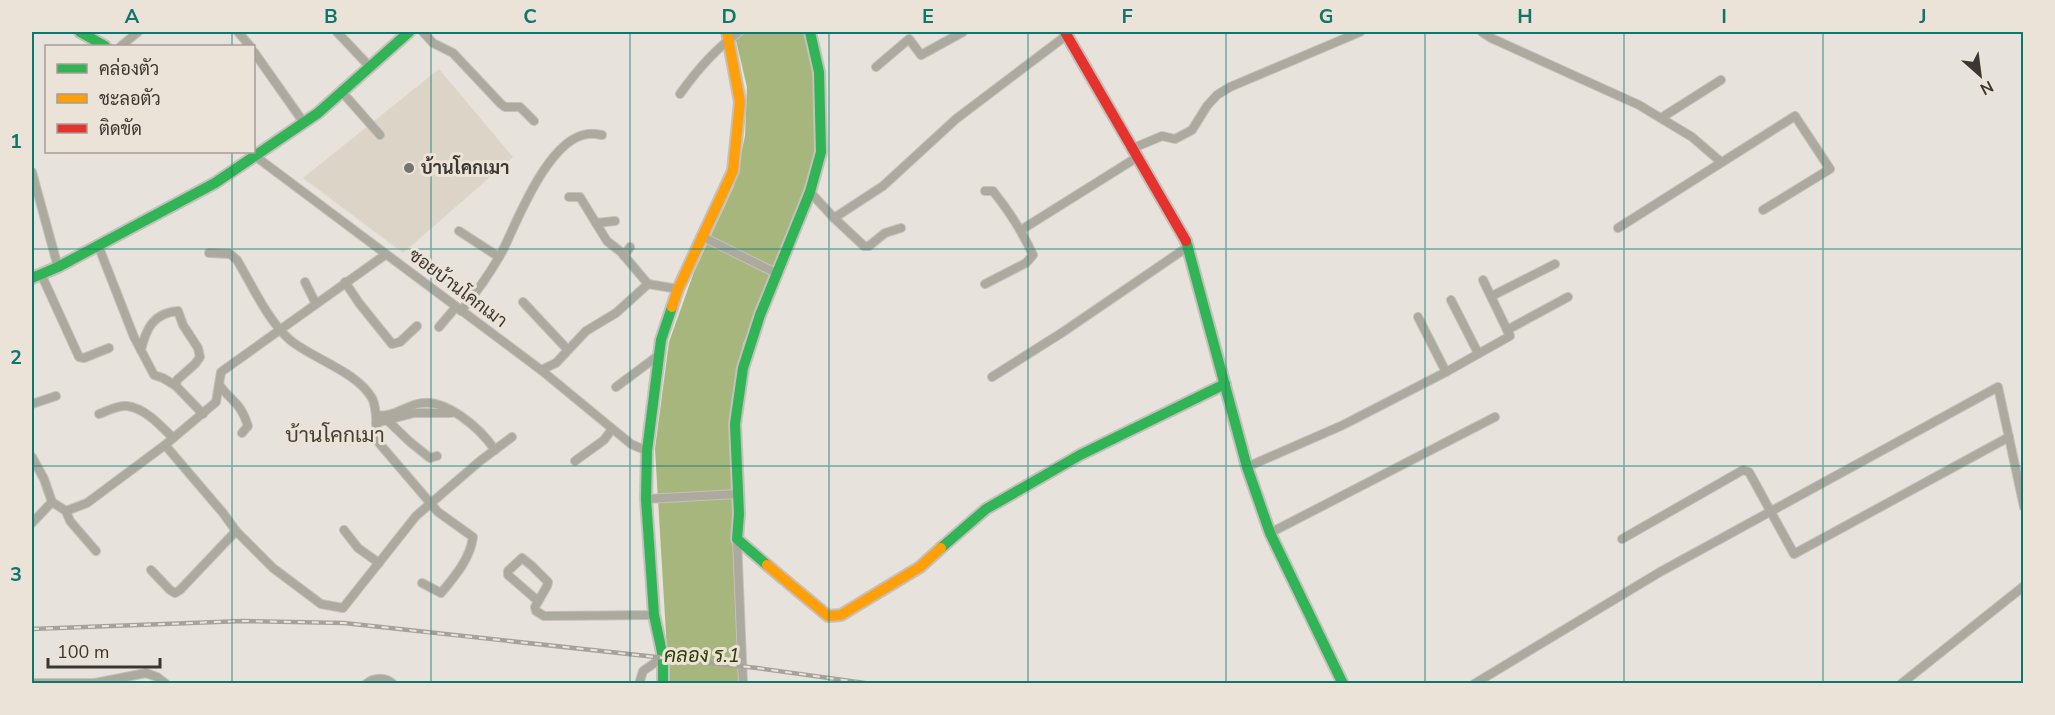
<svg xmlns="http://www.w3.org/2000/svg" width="2055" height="715" font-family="'Nunito Sans',Sarabun,sans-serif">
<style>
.built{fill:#ddd4c8}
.water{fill:#a7b67c}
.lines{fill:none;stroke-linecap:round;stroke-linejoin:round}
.street-casing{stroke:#c4c0bb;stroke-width:10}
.fast-casing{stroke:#c4c0bb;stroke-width:14}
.slow-casing{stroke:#c4c0bb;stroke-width:14}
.jam-casing{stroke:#c4c0bb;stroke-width:14}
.street{stroke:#aca99f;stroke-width:8}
.fast{stroke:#30b455;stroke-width:10}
.slow{stroke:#ff9f0a;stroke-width:10}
.jam{stroke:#e5322d;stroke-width:10}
.rail-casing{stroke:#a6a29b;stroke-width:4.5}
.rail{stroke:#ebe3d8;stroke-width:2;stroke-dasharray:7;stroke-linecap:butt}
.grid{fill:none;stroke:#0f766e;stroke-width:1.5;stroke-opacity:0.55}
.poi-dot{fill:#77736e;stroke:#ebe3d8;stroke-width:2}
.labels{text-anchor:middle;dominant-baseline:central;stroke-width:6;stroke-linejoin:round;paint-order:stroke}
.poi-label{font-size:18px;font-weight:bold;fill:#3a3732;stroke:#ebe3d8;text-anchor:start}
.street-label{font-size:18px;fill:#3a3732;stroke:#ebe3d8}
.water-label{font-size:20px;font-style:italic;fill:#303e00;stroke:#ebe3d8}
.quarter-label{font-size:21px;fill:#474037;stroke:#ebe3d8}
.neatline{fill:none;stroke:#0f766e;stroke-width:2}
.grid-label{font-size:20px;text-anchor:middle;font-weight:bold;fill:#0f766e}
</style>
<rect width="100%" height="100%" fill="#e7e2dc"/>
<!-- built -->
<polygon class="built" points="439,69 513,157 403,253 303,178"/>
<!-- water -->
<polygon class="water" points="734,32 806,32 816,74 817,151 777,268 743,344 732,433 746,683 669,684 655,449 669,342 694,272 734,186 745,136 747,87"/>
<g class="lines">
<!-- street casing -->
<g class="street-casing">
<g id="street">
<polyline points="238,32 250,46"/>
<polyline points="337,32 370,67"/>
<polyline points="423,32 433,43 453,53 501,104 505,107 520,107 534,121"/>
<polyline points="1482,32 1491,38 1639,105 1692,137 1721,162"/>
<polyline points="121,46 138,32"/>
<polyline points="254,52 304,123"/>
<polyline points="876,67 909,39 921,55 963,32"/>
<polyline points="342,92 380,135"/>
<path d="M680 94C697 70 715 49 739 32"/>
<polyline points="1661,118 1721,80"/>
<polyline points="1131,149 1162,136 1175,139 1192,130 1207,106 1217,95 1230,87 1360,32"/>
<polyline points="255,156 541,370 631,444 647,451"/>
<polyline points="32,172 58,267"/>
<path d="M985 191H993C1009 211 1022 231 1033 255L1026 263 985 284"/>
<polyline points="810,192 834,218 883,186 956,119 1067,35"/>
<polyline points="569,197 580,197 607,241 621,252 648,284"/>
<polyline points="834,218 864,246 869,246 885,233 901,228"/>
<polyline points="596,223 615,221"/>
<polyline points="1618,228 1795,116 1830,169 1763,210"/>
<polyline points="1021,230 1136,158"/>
<polyline points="459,231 499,257"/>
<polyline points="703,237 778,274"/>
<polyline points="98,245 134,337 154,375 163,378 176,386 203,414"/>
<path d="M209 253 230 254 237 260C252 285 268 321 290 340 313 359 356 371 372 398 379 412 374 429 379 443L438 512 473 537C470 559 455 576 441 593L422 583"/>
<polyline points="624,256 630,247"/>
<polyline points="41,274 79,357 84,358 109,348"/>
<polyline points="305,282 316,304"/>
<polyline points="345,282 359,303 392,344 400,342 417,326"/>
<polyline points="1492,296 1555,264"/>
<polyline points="1451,300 1478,353"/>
<polyline points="523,302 567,349"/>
<path d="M461 311C477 292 491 272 503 250 518 219 549 138 588 134 592 133 597 134 602 135"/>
<polyline points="1418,317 1446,372"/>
<polyline points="439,327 456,307"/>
<polyline points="1507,330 1568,297"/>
<path d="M141 350C146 329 153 313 178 311L183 325 198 348 200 357 195 364 177 380 176 386"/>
<polyline points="541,370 556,363 586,331 616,313 648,284 678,289"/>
<polyline points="992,377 1063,332 1189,246"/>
<path d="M220 386C234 404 240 402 248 426L242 433"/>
<polyline points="616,387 659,355"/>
<polyline points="32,404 56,396"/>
<path d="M99 414C108 411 117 405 127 406 145 408 161 426 173 438"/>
<path d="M376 415C390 418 403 408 417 404 444 396 480 428 495 450"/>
<polyline points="388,421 410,442 430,458 437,456"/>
<polyline points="376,423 414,413 451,413"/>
<polyline points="165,445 223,513 236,531 273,568 321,604 343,608 416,516 480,461 512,437"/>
<polyline points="32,457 44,479 52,502"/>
<polyline points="575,461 604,440 612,429"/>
<polyline points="1247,467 1343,425 1446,372 1510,336 1483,280"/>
<polyline points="646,499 737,494"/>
<polyline points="66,511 70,521 96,551"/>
<polyline points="32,523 52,502 66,511 87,503 165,445 216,402 221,372 385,255"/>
<polyline points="344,530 358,548 379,563"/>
<polyline points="1270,533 1495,417"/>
<polyline points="737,539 743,684"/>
<polyline points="1622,539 1743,470 1749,472 1794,554 2009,437"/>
<polyline points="151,570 170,590 175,593 180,590 236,531"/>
<polyline points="538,601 508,575 508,571 522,558 532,566 548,582 547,586 535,607 536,611 544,616 654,615"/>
<polyline points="32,683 95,683 146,673 157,677 166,684"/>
<path d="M366 684C374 677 386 677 393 684"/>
<polyline points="639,684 643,671 663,657"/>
<polyline points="1474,684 1660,572 1998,387 2024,507"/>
<polyline points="1901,684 2024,586"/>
</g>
</g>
<!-- fast casing -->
<g class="fast-casing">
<g id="fast">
<polyline points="80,32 105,46"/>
<polyline points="1186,241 1247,467 1270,533 1343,684"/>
<polyline points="32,278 58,267 215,183 318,113 409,32"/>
<polyline points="941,548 986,509 1080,455 1225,384"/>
<polyline points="767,565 737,539 739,514 735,424 743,368 760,315 810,192 821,152 819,72 810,32"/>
<polyline points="663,684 663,657 654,615 646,499 647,451 661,340 672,307"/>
</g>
</g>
<!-- slow casing -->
<g class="slow-casing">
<g id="slow">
<polyline points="672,307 678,289 733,171 740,102 727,32"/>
<polyline points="767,565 828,616 841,615 920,567 941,548"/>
</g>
</g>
<!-- jam casing -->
<g class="jam-casing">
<polyline id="jam" points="1065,32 1186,241"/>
</g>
<!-- street -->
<use href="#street" class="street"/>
<!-- fast -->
<use href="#fast" class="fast"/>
<!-- slow -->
<use href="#slow" class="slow"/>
<!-- jam -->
<use href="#jam" class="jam"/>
<!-- rail casing -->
<g class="rail-casing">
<polyline id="rail" points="32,629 243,621 344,623 757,668 872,684"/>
</g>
<!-- rail -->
<use href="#rail" class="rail"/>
</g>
<!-- grid -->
<path class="grid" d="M232 32V46M431 32V684M630 32V684M829 32V684M1028 32V684M1226 32V684M1425 32V684M1624 32V684M1823 32V684M232 152V684M32 249H2024M32 466H2024"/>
<!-- markers -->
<circle class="poi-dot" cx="409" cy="168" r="6"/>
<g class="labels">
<!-- poi labels -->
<g class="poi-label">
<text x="421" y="168">บ้านโคกเมา</text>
</g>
<!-- street labels -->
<g class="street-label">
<text transform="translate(458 288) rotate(37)">ซอยบ้านโคกเมา</text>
</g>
<!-- water labels -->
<g class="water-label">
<text x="702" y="655">คลอง ร.1</text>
</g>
<!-- quarter labels -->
<g class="quarter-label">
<text x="335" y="435">บ้านโคกเมา</text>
</g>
</g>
<!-- border -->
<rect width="2055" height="715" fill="none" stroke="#ebe3d8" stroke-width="66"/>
<!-- legend -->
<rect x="45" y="45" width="210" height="108" fill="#ebe3d8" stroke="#a49e96" stroke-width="1.5"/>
<rect x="57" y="64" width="30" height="9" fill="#30b455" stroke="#a49e96" stroke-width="1.5"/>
<text x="99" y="75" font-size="18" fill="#3a3732">คล่องตัว</text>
<rect x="57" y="94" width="30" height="9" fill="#ff9f0a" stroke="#a49e96" stroke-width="1.5"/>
<text x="99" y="105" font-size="18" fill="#3a3732">ชะลอตัว</text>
<rect x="57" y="124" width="30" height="9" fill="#e5322d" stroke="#a49e96" stroke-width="1.5"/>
<text x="99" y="135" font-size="18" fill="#3a3732">ติดขัด</text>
<!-- north arrow -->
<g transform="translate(1980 75) rotate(152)" stroke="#ebe3d8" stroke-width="4.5" paint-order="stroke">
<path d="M0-4.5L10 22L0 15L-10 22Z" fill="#3a3732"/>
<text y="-9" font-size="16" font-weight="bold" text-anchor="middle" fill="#3a3732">N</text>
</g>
<!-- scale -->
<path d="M48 658v9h112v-9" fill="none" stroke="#3a3732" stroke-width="3"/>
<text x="57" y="658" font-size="18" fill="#3a3732" stroke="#ebe3d8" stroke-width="4.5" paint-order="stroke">100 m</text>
<rect x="33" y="33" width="1989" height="649" class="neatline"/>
<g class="grid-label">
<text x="132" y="23">A</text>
<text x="331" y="23">B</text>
<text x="530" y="23">C</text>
<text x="729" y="23">D</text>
<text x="928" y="23">E</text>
<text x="1127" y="23">F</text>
<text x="1326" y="23">G</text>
<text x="1525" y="23">H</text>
<text x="1724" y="23">I</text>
<text x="1923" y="23">J</text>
<text x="16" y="148">1</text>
<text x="16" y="364">2</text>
<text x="16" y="581">3</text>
</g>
</svg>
